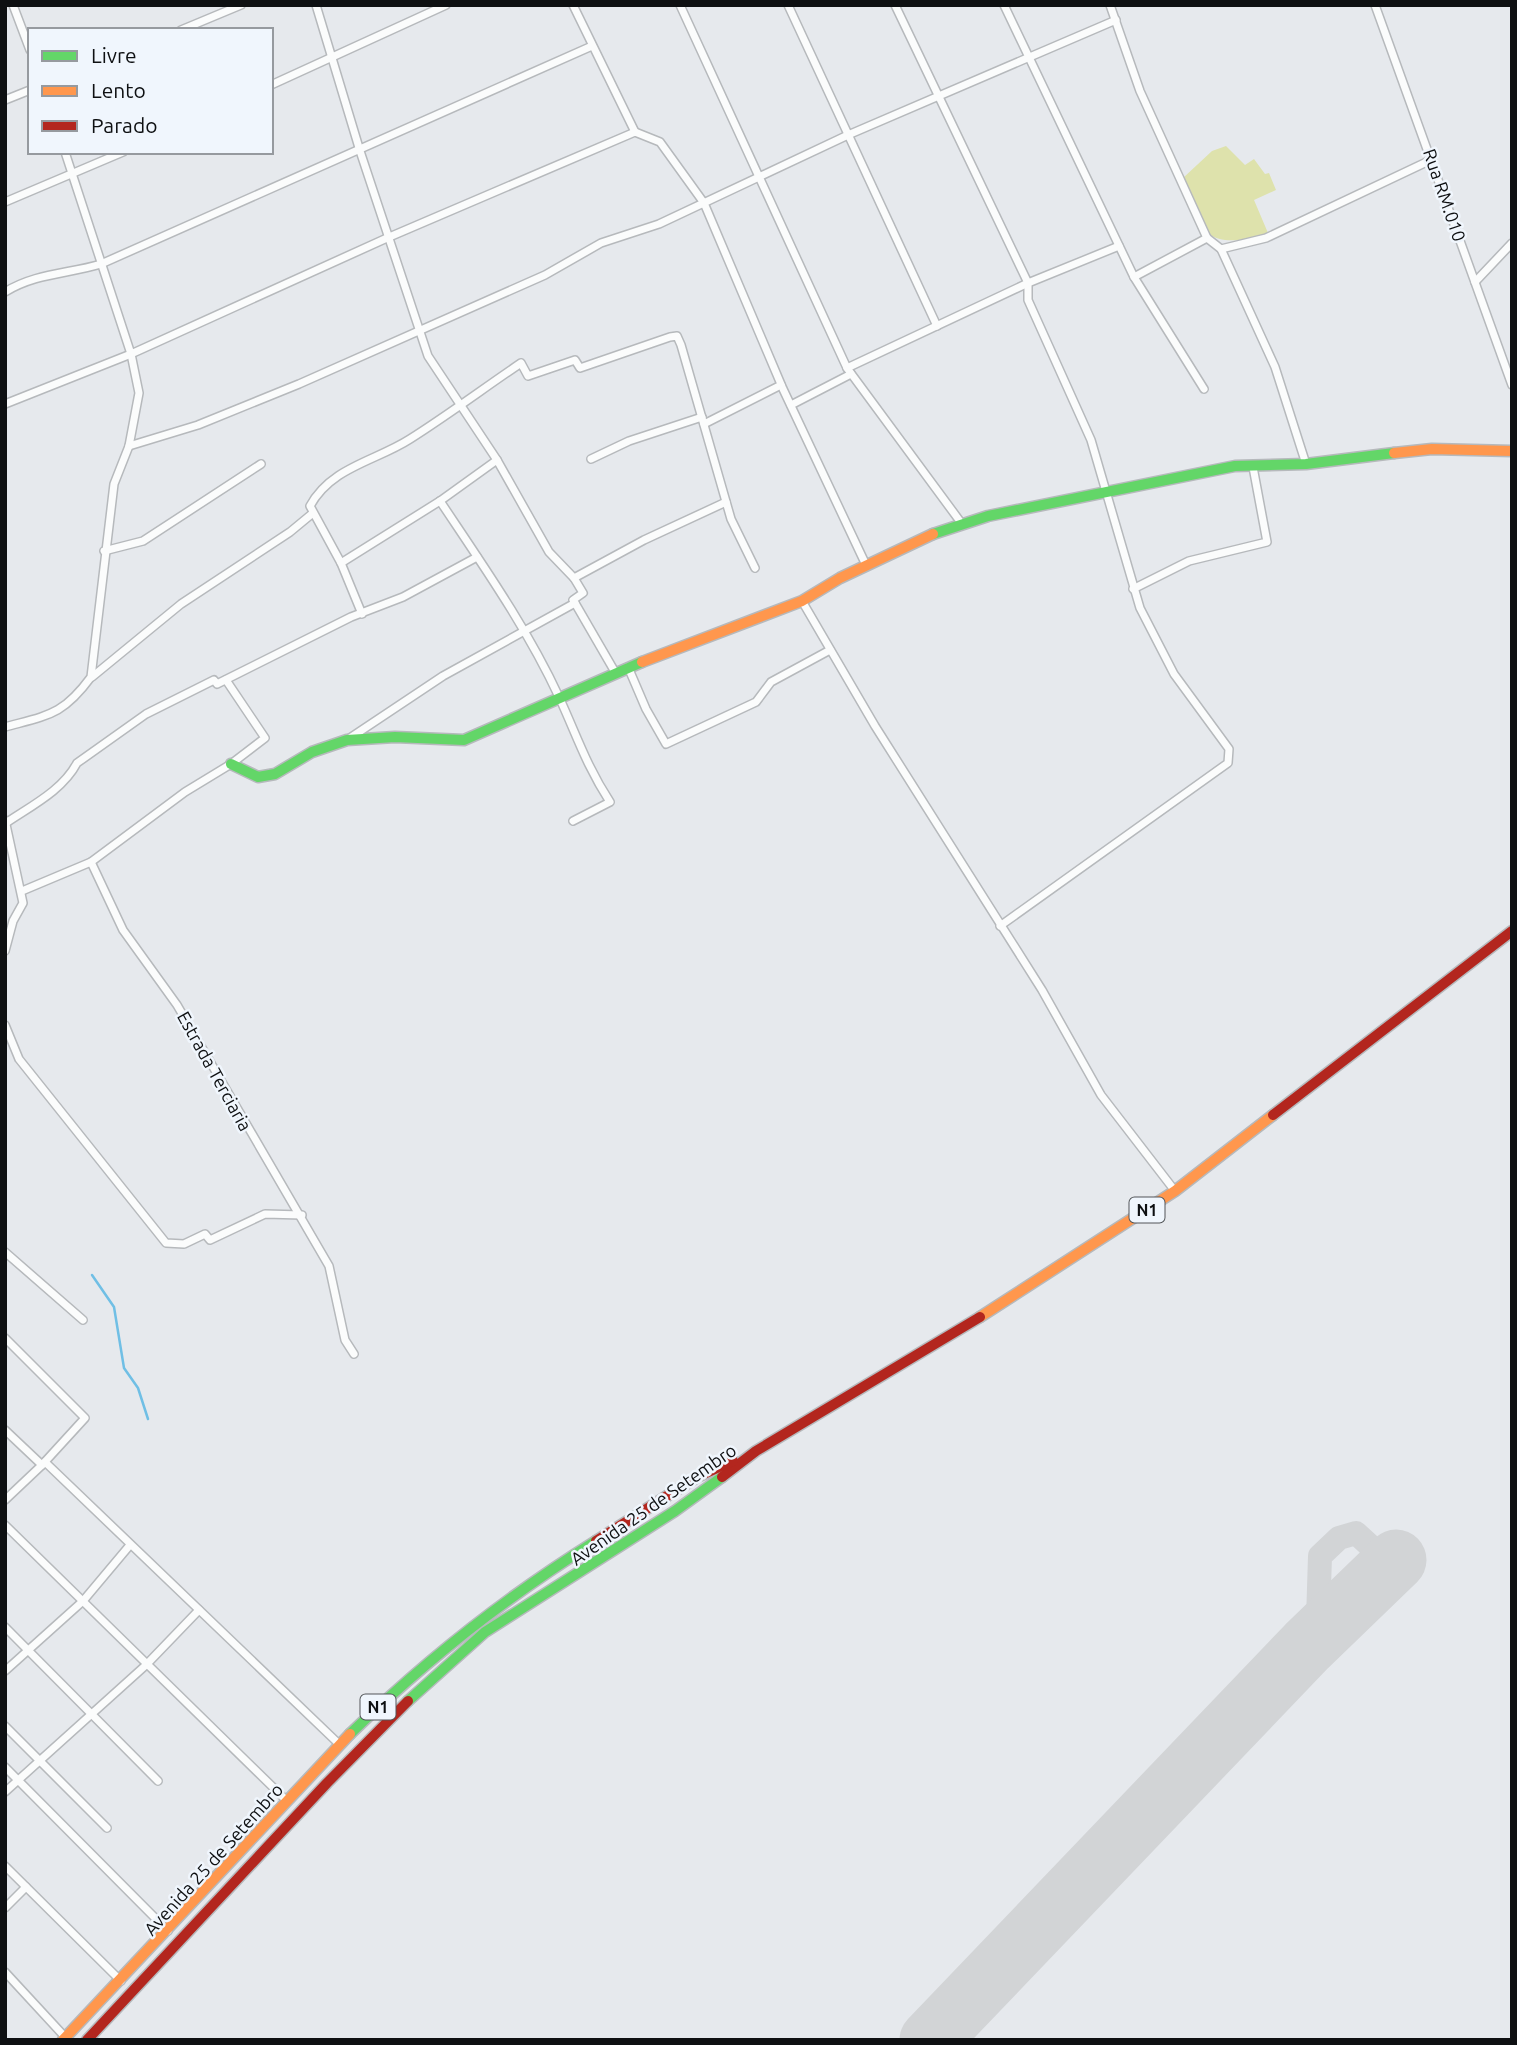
<svg xmlns="http://www.w3.org/2000/svg" width="1517" height="2045" font-family="Ubuntu,sans-serif">
<style>
.green{fill:#dee2ac}
.lines{fill:none;stroke-linecap:round;stroke-linejoin:round}
.stream{stroke:#70bfe5;stroke-width:2.5}
.taxiway{stroke:#d2d4d6;stroke-width:24}
.runway{stroke:#d2d4d6;stroke-width:61}
.street-casing{stroke:#b6b9bc;stroke-width:10}
.fast-casing{stroke:#b6b9bc;stroke-width:13}
.slow-casing{stroke:#b6b9bc;stroke-width:13}
.jam-casing{stroke:#b6b9bc;stroke-width:13}
.street{stroke:#fbfcfc;stroke-width:7}
.fast{stroke:#63d668;stroke-width:10}
.slow{stroke:#ff974d;stroke-width:10}
.jam{stroke:#b3261e;stroke-width:10}
.labels{text-anchor:middle;dominant-baseline:central;stroke-width:5;stroke-linejoin:round;paint-order:stroke}
.shield{fill:#f0f6fd;stroke:#525558;stroke-width:2}
.shield-label{font-size:16px;font-weight:bold;fill:#0e1012}
.street-label{font-size:18px;fill:#0e1012;stroke:#f0f6fd}
</style>
<rect width="100%" height="100%" fill="#e6e9ed"/>
<!-- green -->
<path class="green" d="M1226 146 1245 165 1254 159 1265 174 1269 173 1276 190 1254 200 1268 233C1251 239 1223 246 1208 233L1183 178 1212 151Z"/>
<g class="lines">
<!-- stream -->
<polyline class="stream" points="92,1275 114,1307 124,1368 138,1388 148,1419"/>
<!-- taxiway -->
<polyline class="taxiway" points="1307,1646 1318,1620 1320,1556 1339,1538 1356,1533 1391,1565"/>
<!-- runway -->
<polyline class="runway" points="930,2040 1307,1646 1396,1560"/>
<!-- street casing -->
<g class="street-casing">
<g id="street">
<polyline points="13,5 30,50"/>
<polyline points="316,5 360,151 428,356 497,460 549,552 574,578 644,540 726,502"/>
<polyline points="573,5 635,132"/>
<polyline points="680,5 847,368 962,524"/>
<polyline points="788,5 937,326"/>
<polyline points="895,5 1028,283 1028,300 1091,440 1140,608 1174,674 1229,749 1228,763 1000,926"/>
<polyline points="1004,5 1134,277 1204,389"/>
<polyline points="1110,5 1140,91 1207,238"/>
<polyline points="1375,5 1512,385"/>
<polyline points="181,30 241,5"/>
<polyline points="271,85 446,5"/>
<polyline points="5,100 30,90"/>
<polyline points="5,202 123,152"/>
<polyline points="1221,249 1275,367 1306,464"/>
<polyline points="1134,277 1207,238 1221,249 1266,238 1433,159"/>
<polyline points="1475,282 1512,243"/>
<path d="M5 292C36 273 68 274 101 264L592 46"/>
<polyline points="847,368 1028,283 1119,246"/>
<polyline points="5,404 131,354 387,238 635,132 660,142 704,203 783,389 866,565"/>
<polyline points="791,405 851,374"/>
<polyline points="704,424 781,385"/>
<polyline points="129,446 198,425 299,384 545,275 601,243 659,224 848,135 1116,20"/>
<polyline points="591,459 629,441 702,417"/>
<path d="M440 501C482 564 527 628 559 697 577 736 586 765 610 802L573 821"/>
<polyline points="104,551 143,541 261,464"/>
<polyline points="341,563 440,501 497,460"/>
<polyline points="1133,589 1189,561 1267,542 1253,467"/>
<polyline points="802,601 875,726 1042,990 1101,1095 1175,1191"/>
<polyline points="575,603 615,672"/>
<path d="M362 614 341 563 310 506C331 467 376 461 410 439 448 415 484 388 521 363L528 376 575 360 580 368 670 337 677 336 681 345 731 519 755 568"/>
<polyline points="628,667 646,709 666,744 756,702 771,682 830,650"/>
<polyline points="92,677 181,604 290,532 313,513"/>
<path d="M5 727C49 715 63 715 91 677L114 484 129 446 139 393 131 354 65 152"/>
<polyline points="347,740 443,676 575,603 573,600 583,593 574,578"/>
<path d="M6 823C31 806 63 790 77 763L146 714 214 680 217 684 351 617 403 597 477 557"/>
<polyline points="91,862 185,792 231,764 265,738 226,680"/>
<polyline points="22,891 91,862 123,930 177,1005 329,1266 345,1340 354,1354"/>
<polyline points="5,951 13,921 23,903 5,820"/>
<polyline points="5,1025 19,1059 166,1243 184,1244 205,1234 210,1240 265,1214 302,1215"/>
<polyline points="5,1252 83,1320"/>
<polyline points="5,1338 85,1418 42,1465 5,1500"/>
<polyline points="5,1430 42,1465"/>
<polyline points="45,1462 340,1745"/>
<polyline points="5,1525 286,1800"/>
<polyline points="5,1627 158,1781"/>
<polyline points="5,1671 83,1601 130,1545"/>
<polyline points="5,1726 107,1828"/>
<polyline points="5,1767 168,1931"/>
<polyline points="5,1792 146,1665 199,1610"/>
<polyline points="5,1866 121,1981"/>
<polyline points="5,1908 26,1887"/>
<polyline points="5,1972 65,2037"/>
</g>
</g>
<!-- fast casing -->
<g class="fast-casing">
<g id="fast">
<polyline points="933,534 988,516 1235,466 1306,464 1394,453"/>
<polyline points="231,764 258,777 275,774 312,752 347,740 395,737 464,740 642,662"/>
<polyline points="408,1701 485,1632 675,1511 722,1477"/>
<path d="M350 1734C426 1660 506 1597 596 1541"/>
</g>
</g>
<!-- slow casing -->
<g class="slow-casing">
<g id="slow">
<polyline points="1394,453 1432,449 1512,451"/>
<polyline points="642,662 802,601 840,578 933,534"/>
<polyline points="980,1317 1175,1191 1273,1115"/>
<polyline points="63,2040 350,1734"/>
</g>
</g>
<!-- jam casing -->
<g class="jam-casing">
<g id="jam">
<polyline points="1273,1115 1512,931"/>
<polyline points="722,1477 756,1451 980,1317"/>
<polyline points="596,1541 697,1477 733,1461"/>
<polyline points="87,2040 327,1783 408,1701"/>
</g>
</g>
<!-- street -->
<use href="#street" class="street"/>
<!-- fast -->
<use href="#fast" class="fast"/>
<!-- slow -->
<use href="#slow" class="slow"/>
<!-- jam -->
<use href="#jam" class="jam"/>
</g>
<g class="labels">
<!-- shield labels -->
<g class="shield">
<rect x="1129.5" y="1197.5" width="35" height="25" rx="5"/>
<rect x="360.5" y="1694.5" width="35" height="25" rx="5"/>
</g>
<g class="shield-label">
<text x="1147" y="1210">N1</text>
<text x="378" y="1707">N1</text>
</g>
<!-- street labels -->
<g class="street-label">
<text transform="translate(1445 195) rotate(71)">Rua RM.010</text>
<text transform="translate(215 1071) rotate(61)">Estrada Terciaria</text>
<text transform="translate(653 1504) rotate(-35)">Avenida 25 de Setembro</text>
<text transform="translate(213 1859) rotate(-48)">Avenida 25 de Setembro</text>
</g>
</g>
<!-- border -->
<rect width="1517" height="2045" fill="none" stroke="#0e1012" stroke-width="14"/>
<!-- legend -->
<rect x="28" y="28" width="245" height="126" fill="#f0f6fd" stroke="#969a9f" stroke-width="2"/>
<rect x="42" y="51" width="35" height="10" fill="#63d668" stroke="#969a9f" stroke-width="2"/>
<text x="91" y="63" font-size="21" fill="#0e1012">Livre</text>
<rect x="42" y="86" width="35" height="10" fill="#ff974d" stroke="#969a9f" stroke-width="2"/>
<text x="91" y="98" font-size="21" fill="#0e1012">Lento</text>
<rect x="42" y="121" width="35" height="10" fill="#b3261e" stroke="#969a9f" stroke-width="2"/>
<text x="91" y="133" font-size="21" fill="#0e1012">Parado</text>
</svg>
